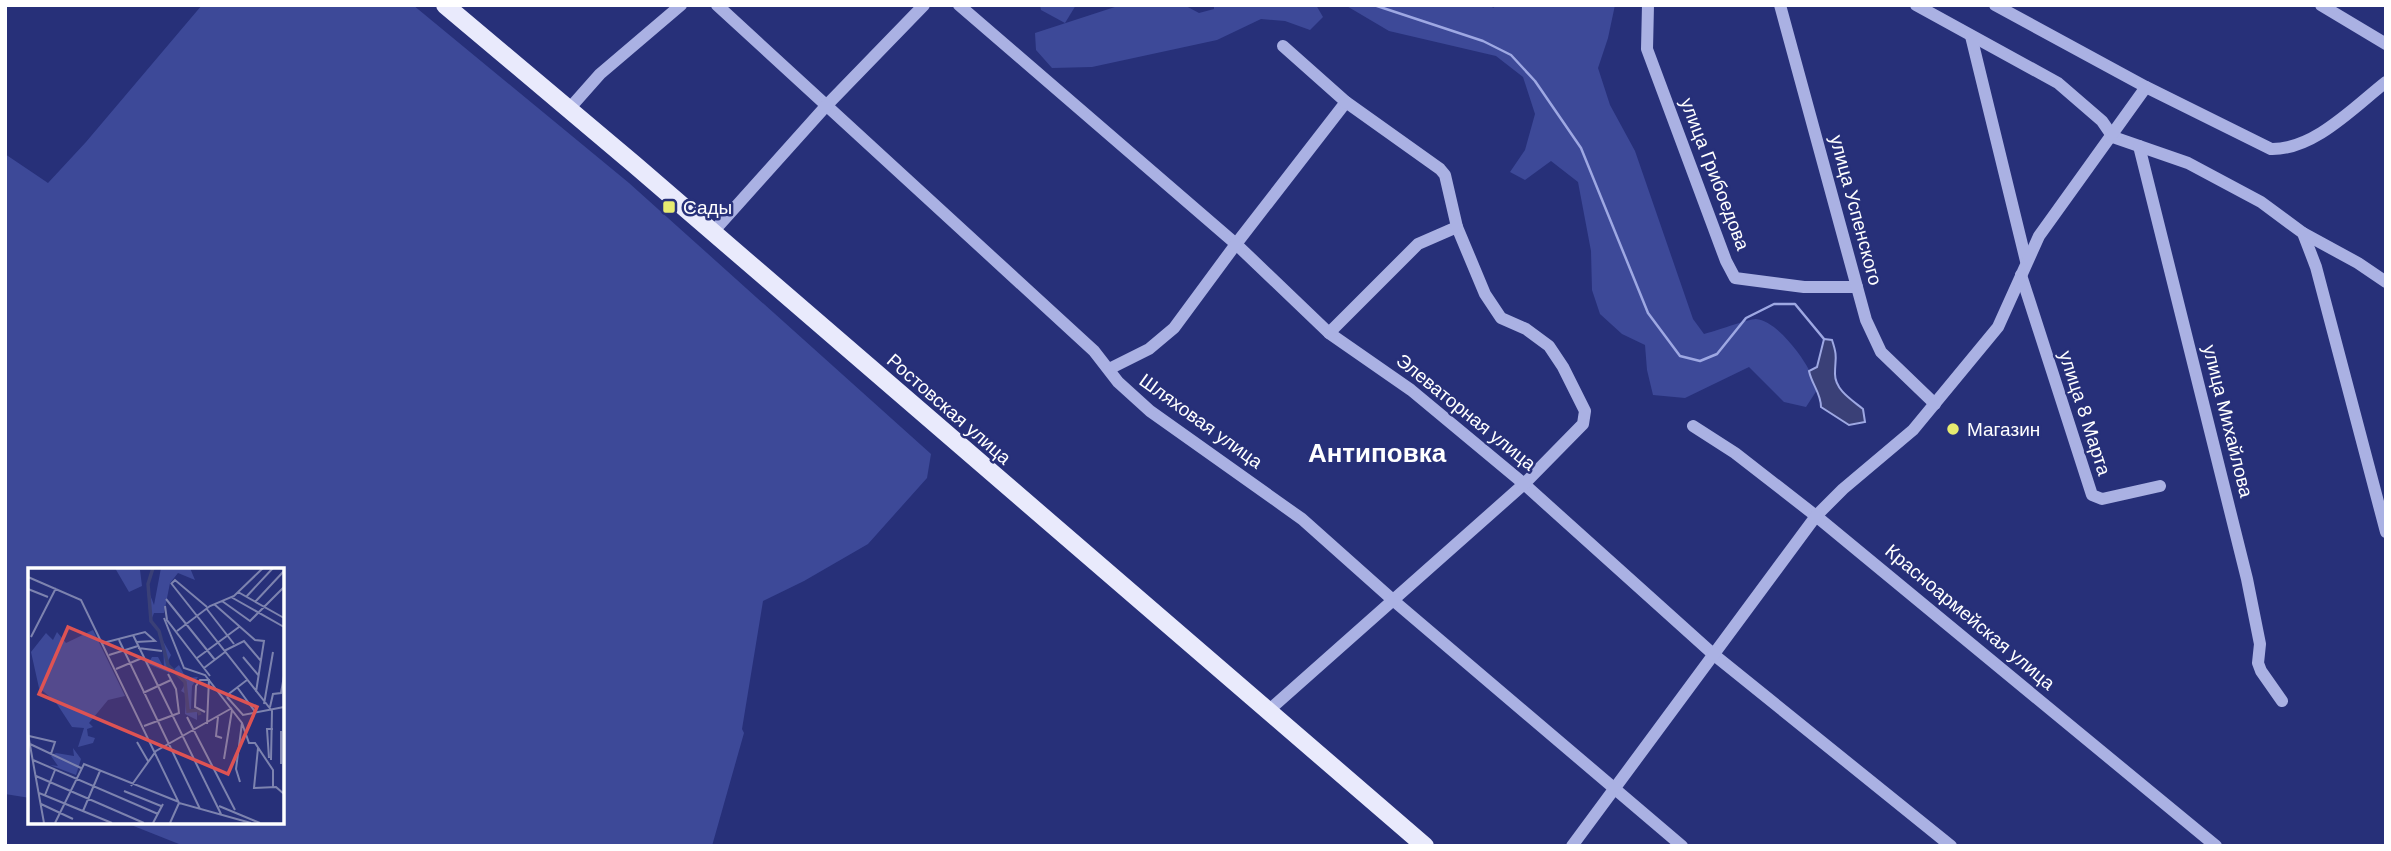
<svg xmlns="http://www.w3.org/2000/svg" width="2391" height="851" font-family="'DM Sans',sans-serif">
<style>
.green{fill:#3d4998}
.water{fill:#3a4077;stroke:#9ea8e3;stroke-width:2}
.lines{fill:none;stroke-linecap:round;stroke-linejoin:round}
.stream{stroke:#9ea8e3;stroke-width:2.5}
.minor{stroke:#aab1e3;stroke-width:12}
.major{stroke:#e9eafc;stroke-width:18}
.poi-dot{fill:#e7eb70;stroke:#273079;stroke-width:2.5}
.labels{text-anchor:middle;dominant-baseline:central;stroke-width:5;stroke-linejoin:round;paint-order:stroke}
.street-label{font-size:19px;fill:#fff;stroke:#273079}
.poi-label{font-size:19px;fill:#fff;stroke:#273079;text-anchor:start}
.district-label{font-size:26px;font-weight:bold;fill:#fff;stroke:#273079}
.inset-river{fill:none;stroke:#3a4077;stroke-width:3.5}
.inset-road{fill:none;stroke:#7d83af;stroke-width:2}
.view{fill:#de5353;fill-opacity:0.15;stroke:#de5353;stroke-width:3.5}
.inset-edge{fill:none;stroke:#fff;stroke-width:3.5}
</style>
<rect width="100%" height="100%" fill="#273079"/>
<!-- green -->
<g class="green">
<polygon points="202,5 413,5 629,183 931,454 927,478 868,544 804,581 763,601 742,729 744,733 712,846 184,846 121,821 282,821 282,569 30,569 30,798 5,794 5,154 48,183 86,142"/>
<polygon points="1040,5 1076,5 1065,23 1041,10"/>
<polygon points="1121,5 1184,5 1199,13 1214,9 1214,5 1316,5 1323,17 1310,30 1285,21 1261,19 1217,40 1092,67 1052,68 1036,50 1035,33"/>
<path d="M1345 5H1491L1493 8 1497 5H1615L1608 38 1598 68 1610 105 1635 151 1693 319 1704 334C1712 332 1752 318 1756 319 1775 320 1801 354 1809 370 1812 378 1812 384 1817 390L1806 407 1784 402 1749 367 1685 398 1653 395 1647 370 1645 345 1622 334 1600 314 1592 290 1591 251 1578 182 1551 161 1525 180 1510 172 1525 150 1535 114 1523 77 1496 56 1389 31Z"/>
</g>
<!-- water -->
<path class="water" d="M1824 339 1832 340C1838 358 1835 357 1835 374 1835 390 1852 400 1863 409L1865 422 1849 425 1821 407C1821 393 1812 385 1809 371L1817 367Z"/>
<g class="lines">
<!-- stream -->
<polyline class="stream" points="1374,5 1483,41 1511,55 1535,81 1581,148 1648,313 1680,356 1700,361 1717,354 1746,318 1774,304 1795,304 1824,339"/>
<!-- minor -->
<g class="minor">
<polyline points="717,5 1094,351 1118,382 1150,411 1302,519 1394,601 1682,846"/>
<polyline points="959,5 1236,244 1329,333 1411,390 1524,484 1713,654 1951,846"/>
<polyline points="1648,5 1647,49 1726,261 1735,278 1804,287 1857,287"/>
<polyline points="1780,5 1866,320 1881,352 1935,404"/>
<polyline points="1916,5 2058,83 2102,121 2113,137 2188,163 2261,202 2303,233 2316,267 2386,532"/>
<path d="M1995 5 2146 87 2271 149C2314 150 2354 107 2386 82"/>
<polyline points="2321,5 2386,44"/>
<polyline points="1971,36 2026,261"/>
<polyline points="569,109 600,74 681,5"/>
<polyline points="2139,146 2247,579 2260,644 2258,663 2261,671 2282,701"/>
<polyline points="713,232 826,106 924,5"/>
<polyline points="2303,233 2358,263 2386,282"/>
<polyline points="2021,275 2092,495 2102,499 2160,486"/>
<polyline points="1329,333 1418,244 1457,227"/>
<polyline points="1109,369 1149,349 1174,328 1236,244 1346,102"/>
<polyline points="1693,426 1735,453 1816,516 2216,846"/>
<polyline points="1268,711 1524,484 1583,424 1585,411 1563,367 1549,346 1526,329 1501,318 1485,294 1457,227 1445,175 1440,169 1346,102 1283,46"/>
<polyline points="1572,846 1816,516 1843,489 1913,430 1998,327 2039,236 2146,87"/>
</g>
<!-- major -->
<polyline class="major" points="445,5 635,165 1425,846"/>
</g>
<!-- markers -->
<g class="poi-dot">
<rect x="662" y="200" width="14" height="14" rx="3.5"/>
<circle cx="1953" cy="429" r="7"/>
</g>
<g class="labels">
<!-- street labels -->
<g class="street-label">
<text transform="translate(1715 174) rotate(69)">улица Грибоедова</text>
<text transform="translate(1856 210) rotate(75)">улица Успенского</text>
<text transform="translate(949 409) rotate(41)">Ростовская улица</text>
<text transform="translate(1466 412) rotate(39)">Элеваторная улица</text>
<text transform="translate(2085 413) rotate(72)">улица 8 Марта</text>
<text transform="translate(1201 421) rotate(36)">Шляховая улица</text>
<text transform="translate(2228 421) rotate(76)">улица Михайлова</text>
<text transform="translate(1970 617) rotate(40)">Красноармейская улица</text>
</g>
<!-- poi labels -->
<g class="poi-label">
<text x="683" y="207">Сады</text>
<text x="1967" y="429">Магазин</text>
</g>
<!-- district labels -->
<g class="district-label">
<text x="1377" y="453">Антиповка</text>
</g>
</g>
<!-- overview -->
<g transform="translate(28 568)">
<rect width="256" height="256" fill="#273079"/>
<path d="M87 0 112 2 114 18 101 24ZM133 0H162L167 12 150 5 142 15 136 45H126L122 55 119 19 126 37ZM65 62 97 128 80 132 61 155 65 159 59 161 60 168 67 170 65 175 50 179 56 160 44 159 27 133 11 120 3 84 18 65 25 72 29 64 38 75ZM135 73 143 87 139 95 142 105 120 96 124 89H130L136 100ZM151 97 158 110 170 109 164 118 163 141 169 144V152L157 146 158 126 153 123 157 116 145 102ZM45 180 53 191 48 207 22 197 30 198 23 188 28 185 46 188Z" fill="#3d4998"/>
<path class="inset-river" d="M125 0 120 16 123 53 131 63 140 97 157 114 160 143 170 142 172 147"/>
<path class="inset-road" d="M0 9 53 32 151 235 223 255M143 15 244 143 243 192M143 16 147 12 179 39M0 21 20 29M210 24 256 50M203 29 256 59M218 29 245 0M138 31 187 92M194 33 222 53 256 19M227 34 256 3M186 36 227 72 236 73 228 124M137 38 139 52 182 108M178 40 206 76M136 50 156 100 177 107 214 155 208 201 212 214M149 63 182 38 206 28 235 0M105 67 193 246M3 69 28 20M91 72 172 241M75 75 117 64 127 73 108 74M110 80 134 83M196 83 216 73 233 93M81 87 110 78M215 89 231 108M169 90 211 59M176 100 197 84M88 101 114 90M209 119 228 145M115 125 143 112M198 128 219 112M199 129 215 147 256 139M236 136 245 84M242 139 245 126 253 125 256 108M177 144 167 139 168 118 172 112H181M159 149 207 242M190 149 188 168 194 170M214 155 221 175H227L245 202V219M179 156 181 111M116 158 151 145 148 121 140 106M0 166 16 255M1 168 27 174 23 186M109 174 120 193M2 176 53 200M230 180 226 220 248 219 256 226M241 190 239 161H245M196 191 204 142M5 192 130 246M253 196V163M8 208 116 255M103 218 128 183 204 140M96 223 133 238M11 225 84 255M17 227 27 202M13 236 45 251M191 238 232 255M55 243 72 203M27 255 56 196 151 234M125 255 135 236M142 255 151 235"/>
<path class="view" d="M40 59 229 139 200 206 11 126Z"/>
<rect width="256" height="256" class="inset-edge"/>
</g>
<!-- border -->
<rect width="2391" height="851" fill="none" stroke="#ffffff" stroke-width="14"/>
</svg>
